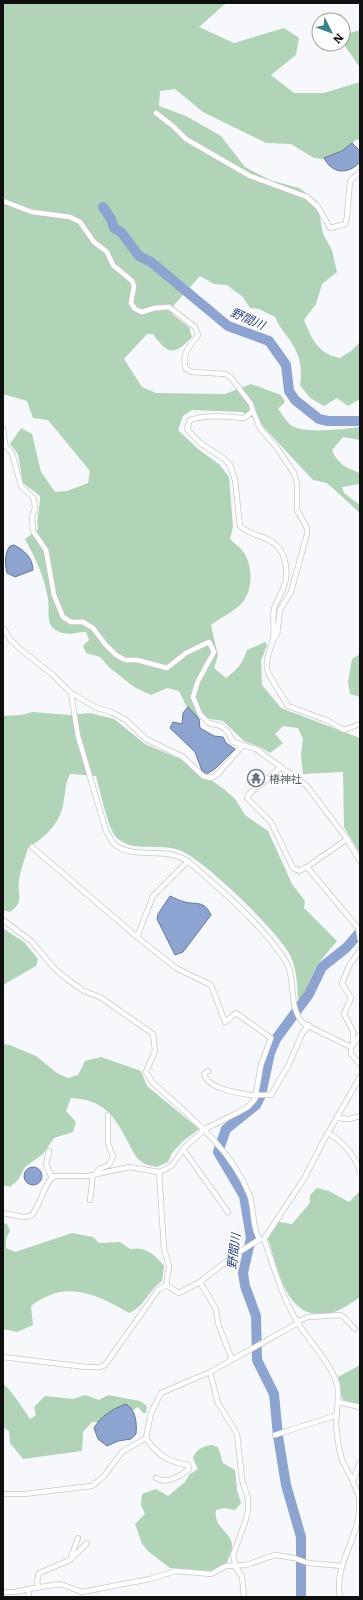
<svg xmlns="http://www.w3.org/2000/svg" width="363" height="1600" font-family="Literata,'Noto Sans JP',serif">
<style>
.green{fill:#b1d3b7}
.water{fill:#8da4d0;stroke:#677796}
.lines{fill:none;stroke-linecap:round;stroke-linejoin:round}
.river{stroke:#8da4d0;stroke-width:10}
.minor-casing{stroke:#c9c9cc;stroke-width:6}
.minor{stroke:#fff;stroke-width:4.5}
.labels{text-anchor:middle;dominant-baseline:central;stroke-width:3;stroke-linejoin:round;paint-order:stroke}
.worship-label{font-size:11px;fill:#5b616d;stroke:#fff;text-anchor:start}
.water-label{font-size:12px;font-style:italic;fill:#27437a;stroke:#fff}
</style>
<rect width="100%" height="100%" fill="#f7f8fb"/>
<!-- green -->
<g class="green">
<path d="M3 3H226L199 27 234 43 284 28 299 38 296 55 271 75 294 93H324L360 82V139L355 140 350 148 331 160 314 158 291 144 266 143 203 112 175 89 160 91 159 106 186 116 221 136 245 167 270 180 299 188 317 201 323 234 332 250 337 272 322 284 316 304 304 320C312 339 318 354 340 358L351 351 360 342V399L348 406 337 398 324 406 310 398 300 385C302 372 301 359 294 347 288 336 280 329 275 317L259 309 250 308 243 297 227 285 214 284 200 276 174 305 173 315 189 327 192 337C174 356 168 355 153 334H147L124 359 142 387 156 393 225 394 251 384 281 395 285 402 278 409C282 414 287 423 292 426 306 434 344 429 360 427V440L343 437 332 450C337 464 347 468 360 473L359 484 342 487 344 493 360 505V513L327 483 313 480 257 420 242 412 192 410 183 416 178 430 198 449 220 465 229 477 233 527 230 539C234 543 238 546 241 549 254 563 254 594 239 606 231 613 220 618 211 625L218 656 214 668 226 678C237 670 243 663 247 650L265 642 267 645 261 661 262 685 281 708 360 738V854L344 827 343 772 303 774 301 755 303 739 298 728 283 726 275 734 283 743 270 753 260 747 244 741 223 721 191 716 179 691 167 688 151 695 134 687 110 668 100 657 86 653 83 646 89 640 86 632C76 632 66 637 56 630 45 624 50 610 48 599 44 575 36 560 25 539L38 529C36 518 40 508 40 496L23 483 18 454 10 444 21 428 32 434 41 472 55 492 67 491 88 483 90 471 48 420 33 418 27 401 3 394Z"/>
<polygon points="360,30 360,81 359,66 345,46 330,50 326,44 343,44 343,35"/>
<polygon points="360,654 360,697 350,694 348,682 352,659"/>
<path d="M33 712 69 715 90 713 114 719 145 744 180 759 224 789 236 800 245 815 268 831 292 884 305 901 304 908 337 941 317 965 301 1000 298 999C297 984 297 969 290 955 277 931 204 859 179 850 160 843 133 853 117 838 108 831 100 789 96 776L70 774C64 787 66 792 63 805 59 825 44 838 28 848 25 859 20 870 19 881 17 894 25 902 10 912L3 910V716L21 715Z"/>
<polygon points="3,928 25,943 38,959 36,966 3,985"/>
<path d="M3 1044 10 1045 36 1056 57 1073 68 1078 78 1075 85 1061 101 1057 141 1071 147 1086 199 1129 182 1142 172 1153 168 1162 157 1167C152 1166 146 1165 142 1162 135 1157 132 1150 128 1142 114 1115 104 1100 71 1098L66 1111 76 1122 73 1132 54 1138 43 1154 25 1167 18 1180 10 1187 3 1185Z"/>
<path d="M317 1188 329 1191 349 1202 360 1191V1297C350 1304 339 1311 327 1315 323 1316 319 1314 315 1314 283 1309 277 1264 268 1239L279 1222 292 1224 310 1203V1195Z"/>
<path d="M3 1223 7 1224 10 1231 6 1238V1248L15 1252 72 1233 93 1237 99 1243 120 1242 130 1249C146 1246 155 1255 164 1266L162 1281C147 1292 146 1305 129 1313 96 1294 66 1279 31 1306L33 1325 17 1332 3 1329Z"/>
<path d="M360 1365V1406C332 1399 346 1398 338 1377Z"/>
<path d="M3 1384C11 1389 23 1409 30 1419L36 1415 34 1407 45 1396 73 1399 85 1395 99 1400 108 1395 140 1401 147 1406 146 1413H143L138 1407C123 1417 111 1423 92 1422L83 1432 82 1451 23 1459 10 1443 9 1431 3 1427Z"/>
<path d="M212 1445 218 1447 223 1463 235 1470 237 1490 241 1503 235 1510 225 1508 216 1510C213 1529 233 1532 232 1547 232 1552 228 1558 227 1563L211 1571 170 1568 149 1552 142 1544 135 1524 145 1514 141 1505 142 1494 156 1489 168 1496 185 1482 190 1474 198 1469 193 1458C197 1449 202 1446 212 1445Z"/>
</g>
<!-- water -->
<g class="water">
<path d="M352 143 360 151V162C348 175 332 174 324 158L342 151Z"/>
<path d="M14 545C24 550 33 558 33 570L15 577 7 573C5 564 4 554 10 546Z"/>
<polygon points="188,707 199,719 200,728 214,736 223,737 226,743 235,749 216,768 207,774 202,771 195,752 170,728 173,722 182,724 183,713"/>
<path d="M170 896C175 898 180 901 185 902 197 905 204 900 211 915L183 952 175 955 157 919 158 914Z"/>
<circle cx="33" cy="1176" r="9"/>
<path d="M126 1404C136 1410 137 1423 136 1434L131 1439 118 1441 107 1446 98 1439 94 1428C101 1416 112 1409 126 1404Z"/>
</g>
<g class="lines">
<!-- river -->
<g class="river">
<polyline points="103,207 111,219 114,228 121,232 139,256 151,262 228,326 269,341 286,365 289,391 295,400 319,419 328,421 360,421"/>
<polyline points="301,1597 301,1537 286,1485 278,1436 274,1394 257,1360 256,1316 245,1286 243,1273 251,1238 244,1196 218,1152 226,1129 256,1105 261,1095 270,1053 276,1039 309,994 322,967 346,948 360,932"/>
</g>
<!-- minor casing -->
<g class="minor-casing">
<g id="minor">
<polyline points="156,113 173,126 186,139 250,176 307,197 318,207 330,228 345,224 347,217 350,181 360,172"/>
<path d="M3 201 32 212 70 217 80 222 94 242 107 252 113 265 132 281 134 286 131 303 135 309 142 312 155 308 169 307 195 327 198 335C189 347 181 354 186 369L192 372 226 374 232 379 251 404 253 411 244 418C226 417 207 414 190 420L187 429 200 443 223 458 230 465 235 480 240 526C250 536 267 535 277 546 286 555 289 574 284 586 282 594 276 601 274 609 272 619 275 629 273 639 271 649 265 658 267 669 269 677 283 697 288 706L326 720 344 730 360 724"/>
<polyline points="253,411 260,428 277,448 294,473 297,483 297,510 307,528 307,534 291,592 280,610 277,635 274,638"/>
<polyline points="3,428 5,445 12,453 21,486 34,499 35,508 32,517 33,531 46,550 54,595 63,617 71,622 83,622 93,628 105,644 116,655 125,660 137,660 167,668 186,653 209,642 214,652 198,681 193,697 200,714 209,723 221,726 228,732 233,742 256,749 307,786 347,839 360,861"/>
<polyline points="3,628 10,639 20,649 53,675 71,693 95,707 111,712 126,720 146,739 183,757 203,776 211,778 217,775 242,746"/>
<path d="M71 693 78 736 106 831C109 835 111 841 114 844 135 861 168 845 190 863 218 887 247 912 271 941 277 949 284 957 288 966 296 985 288 1008 304 1024L351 1047"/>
<polyline points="280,768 249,794 247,798 271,822 293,868 299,871 307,867"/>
<polyline points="347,839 307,867 358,928 360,939"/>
<path d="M3 920 31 941 55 969 67 979 84 991 100 997 153 1034 155 1051 146 1072 152 1082C188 1115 230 1147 249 1194 255 1209 251 1225 259 1238"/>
<polyline points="137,937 153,896 188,861"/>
<polyline points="360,1035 351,1047 351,1054 360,1064"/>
<polyline points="353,1043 353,1031 344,1014 351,998 342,983 349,966 360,950"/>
<path d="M208 1071 204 1074C208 1090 241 1093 255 1096"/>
<polyline points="255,1095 271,1095 288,1066 303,1032 309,1025"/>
<polyline points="336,1118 349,1119 360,1116"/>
<path d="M328 1133C343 1142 354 1154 360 1171"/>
<polyline points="183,1149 228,1212"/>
<polyline points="49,1151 46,1164 52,1178"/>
<polyline points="159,1172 164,1249 169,1266 166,1285"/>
<polyline points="96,1174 99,1169 109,1165 113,1157 108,1143 108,1115"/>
<polyline points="90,1200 93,1175"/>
<path d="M3 1213 23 1217 31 1216C41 1206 44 1181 55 1176H88L129 1167 159 1172 166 1169 172 1165 185 1147 205 1129 239 1112 248 1107 255 1099 261 1065 271 1038 236 1013 225 1022 211 985 176 968 137 937 32 847"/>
<path d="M264 1239C274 1267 282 1298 298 1323 310 1342 328 1360 336 1381 341 1394 336 1410 336 1423 337 1435 338 1451 343 1462 349 1474 356 1485 359 1498 363 1536 333 1562 340 1597"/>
<polyline points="264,1239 305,1177 324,1140 360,1077"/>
<polyline points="200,1282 216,1309 218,1323 232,1360"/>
<polyline points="166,1285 179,1293 200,1282 233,1256 260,1239"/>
<polyline points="297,1322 308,1317 340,1315 344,1317 355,1329"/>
<polyline points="3,1357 86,1367 100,1367 105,1365 158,1290 166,1285"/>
<polyline points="210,1372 218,1403 237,1434 242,1479 248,1499 248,1511 245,1522 233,1555 236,1567 242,1577 244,1597"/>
<polyline points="338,1402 360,1407"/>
<polyline points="275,1435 337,1415"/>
<path d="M146 1438C157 1455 169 1462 188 1465L189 1469C181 1476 166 1485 156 1478"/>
<polyline points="353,1481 360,1462"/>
<polyline points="3,1494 24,1494 92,1486 104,1476 122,1452 146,1438 151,1413 161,1393 210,1372 298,1323"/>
<polyline points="70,1560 87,1543"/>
<polyline points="39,1587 37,1582 39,1573 70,1560 78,1538"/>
<polyline points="3,1592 16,1592 28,1589"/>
<polyline points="29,1597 28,1589 60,1584 82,1592 150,1579 176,1571 211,1574 226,1566 246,1565 275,1555 294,1558 308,1563 342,1566"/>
</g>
</g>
<!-- minor -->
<use href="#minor" class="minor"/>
</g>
<!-- icons -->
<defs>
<g id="temple-ring" transform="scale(0.9)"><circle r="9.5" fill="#fff" stroke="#6b7280" stroke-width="1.5"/><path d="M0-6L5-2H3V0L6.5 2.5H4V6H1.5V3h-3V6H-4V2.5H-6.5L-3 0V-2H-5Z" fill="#6b7280"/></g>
</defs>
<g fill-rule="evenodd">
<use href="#temple-ring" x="256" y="778"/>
</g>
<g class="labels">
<!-- worship labels -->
<g class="worship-label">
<text x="269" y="778">椿神社</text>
</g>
<!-- water labels -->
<g class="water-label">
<text transform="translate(248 318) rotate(24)">野間川</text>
<text transform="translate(233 1251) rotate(-83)">野間川</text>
</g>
</g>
<!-- border -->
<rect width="363" height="1600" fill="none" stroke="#0f0f10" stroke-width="8"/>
<!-- north arrow -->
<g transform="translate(331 32) rotate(132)"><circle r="19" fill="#ffffff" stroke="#9f9f9f"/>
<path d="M0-3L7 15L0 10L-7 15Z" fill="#3b828b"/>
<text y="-6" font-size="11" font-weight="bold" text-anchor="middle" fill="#0f0f10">N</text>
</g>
</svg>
